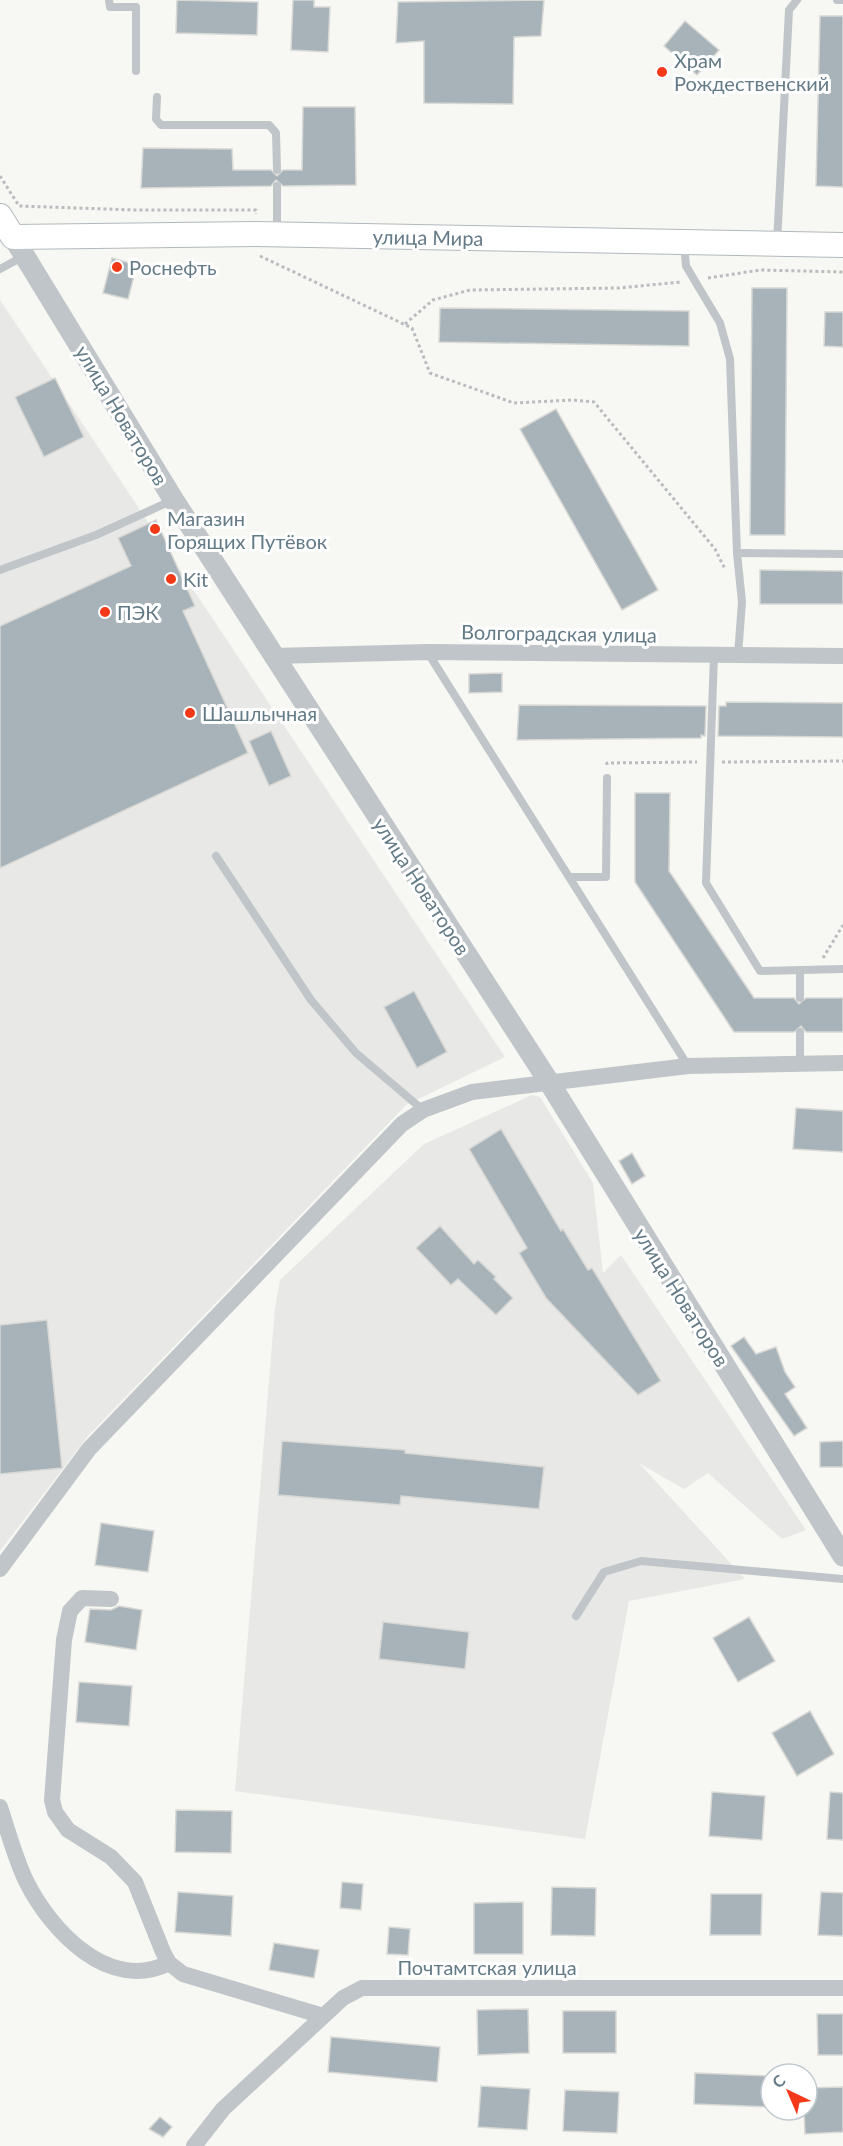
<svg xmlns="http://www.w3.org/2000/svg" width="843" height="2146" font-family="Lato,sans-serif">
<style>
.built{fill:#e8e8e6}
.building{fill:#a7b3b8;stroke:#d8d8d6;stroke-width:1.5}
.lines{fill:none;stroke-linecap:round;stroke-linejoin:round}
.secondary-casing{stroke:#b1b9bd;stroke-width:26}
.path{stroke:#b9bdc0;stroke-width:3;stroke-dasharray:3 3;stroke-linecap:butt}
.service{stroke:#bfc5c8;stroke-width:8}
.minor{stroke:#bfc5c8;stroke-width:16}
.tertiary{stroke:#bfc5c8;stroke-width:21}
.secondary{stroke:#fff;stroke-width:24}
.poi-dot{fill:#f33917;stroke:#fff;stroke-width:2}
.labels{text-anchor:middle;dominant-baseline:central;stroke-width:6;stroke-linejoin:round;paint-order:stroke}
.poi-label{font-size:20px;fill:#637a87;stroke:#fff;text-anchor:start}
.street-label{font-size:20px;fill:#637a87;stroke:#fff}
</style>
<rect width="100%" height="100%" fill="#f7f7f3"/>
<!-- built -->
<g class="built">
<polygon points="0,300 505,1057 406,1105 88,1436 0,1551"/>
<polygon points="532,1095 540,1097 593,1183 603,1273 621,1255 806,1530 782,1539 708,1473 684,1489 639,1463 745,1579 629,1601 585,1839 235,1791 275,1308 280,1280 424,1144"/>
</g>
<!-- building -->
<g class="building">
<polygon points="177,0 258,2 257,35 176,33"/>
<polygon points="293,0 314,0 314,7 330,7 328,52 291,50"/>
<polygon points="544,0 541,36 514,37 513,104 424,103 424,41 396,43 398,2"/>
<polygon points="820,16 843,16 843,187 816,186"/>
<polygon points="685,21 719,50 697,75 664,46"/>
<polygon points="303,107 355,107 356,185 283,186 276,180 271,186 141,188 143,148 232,149 233,170 271,170 277,176 283,170 302,170"/>
<polygon points="112,258 137,265 128,299 103,293"/>
<polygon points="752,288 787,288 785,535 750,535"/>
<polygon points="440,308 689,311 689,346 439,342"/>
<polygon points="825,312 843,312 843,347 824,346"/>
<polygon points="55,378 84,437 44,457 15,397"/>
<polygon points="556,409 658,590 622,610 520,429"/>
<polygon points="156,520 195,606 183,611 248,753 0,868 0,626 131,566 118,538"/>
<polygon points="760,570 843,571 843,604 760,604"/>
<polygon points="502,673 502,692 469,693 469,674"/>
<polygon points="726,702 843,703 843,737 718,736 719,706 726,706"/>
<polygon points="519,705 706,706 705,736 701,735 701,738 517,740"/>
<polygon points="271,731 291,776 269,786 249,741"/>
<polygon points="635,793 670,793 669,871 754,998 794,998 799,1004 806,998 843,998 843,1032 806,1032 801,1026 794,1032 734,1032 635,882"/>
<polygon points="414,991 447,1052 417,1068 384,1007"/>
<polygon points="796,1108 843,1111 843,1152 793,1149"/>
<polygon points="501,1129 561,1231 563,1229 588,1270 592,1268 661,1381 638,1395 546,1298 519,1253 527,1248 469,1149"/>
<polygon points="632,1153 645,1176 632,1184 619,1161"/>
<polygon points="440,1226 474,1264 478,1260 496,1277 494,1279 513,1298 496,1315 458,1279 451,1285 416,1248"/>
<polygon points="47,1320 62,1468 0,1474 0,1325"/>
<polygon points="744,1337 756,1354 776,1347 785,1372 795,1387 785,1394 807,1428 794,1436 731,1346"/>
<polygon points="282,1441 405,1450 405,1453 544,1467 539,1509 401,1496 400,1505 278,1495"/>
<polygon points="843,1441 843,1467 820,1467 820,1442"/>
<polygon points="101,1523 154,1531 148,1572 95,1565"/>
<polygon points="119,1606 142,1610 136,1650 85,1642 90,1609 111,1610"/>
<polygon points="749,1617 775,1661 738,1682 713,1638"/>
<polygon points="383,1622 469,1632 465,1669 379,1659"/>
<polygon points="79,1682 132,1686 129,1726 76,1722"/>
<polygon points="810,1711 834,1754 797,1776 772,1733"/>
<polygon points="712,1792 765,1796 762,1840 709,1836"/>
<polygon points="830,1792 843,1793 843,1840 827,1839"/>
<polygon points="176,1810 232,1811 231,1853 175,1852"/>
<polygon points="342,1882 363,1884 361,1910 340,1908"/>
<polygon points="552,1887 596,1888 595,1936 551,1935"/>
<polygon points="178,1892 233,1896 231,1936 175,1932"/>
<polygon points="821,1892 843,1893 843,1936 818,1935"/>
<polygon points="711,1894 762,1894 761,1935 710,1935"/>
<polygon points="523,1902 523,1954 474,1954 474,1903"/>
<polygon points="389,1927 410,1929 408,1955 387,1954"/>
<polygon points="274,1943 319,1950 314,1978 269,1970"/>
<polygon points="528,2009 529,2053 478,2055 477,2010"/>
<rect x="563" y="2011" width="53" height="42"/>
<polygon points="817,2014 843,2014 843,2055 818,2055"/>
<polygon points="331,2037 440,2047 437,2082 328,2072"/>
<polygon points="695,2073 771,2076 771,2107 694,2104"/>
<polygon points="481,2086 530,2089 527,2130 478,2127"/>
<polygon points="843,2087 843,2132 805,2134 804,2110 807,2110 807,2088"/>
<polygon points="565,2090 619,2092 617,2133 563,2131"/>
<polygon points="160,2117 172,2127 163,2137 149,2129"/>
</g>
<g class="lines">
<!-- secondary casing -->
<g class="secondary-casing">
<polyline id="secondary" points="0,216 13,237 256,234 843,245"/>
</g>
<!-- path -->
<g class="path">
<polyline points="0,176 19,206 135,210 256,210 256,214"/>
<polyline points="260,256 412,328 430,373 514,403 573,400 594,402 715,549 725,569"/>
<polyline points="708,278 760,270 843,272"/>
<polyline points="405,324 433,300 470,290 619,288 681,282"/>
<polyline points="722,762 843,761"/>
<polyline points="607,765 607,763 697,762"/>
<polyline points="823,958 843,925"/>
</g>
<!-- service -->
<g class="service">
<polyline points="109,0 110,7 136,7 136,71"/>
<polyline points="837,0 842,0"/>
<polyline points="157,97 156,119 161,125 269,125 276,133 277,170"/>
<polyline points="277,186 277,234"/>
<polyline points="777,243 789,10 797,0"/>
<polyline points="684,244 686,266 720,323 730,359 737,553 742,602 738,655"/>
<polyline points="0,269 24,256"/>
<polyline points="737,553 843,554"/>
<polyline points="0,570 96,535 173,500"/>
<polyline points="428,653 688,1066"/>
<polyline points="714,655 706,883 760,971 843,969"/>
<polyline points="216,856 311,1000 356,1053 423,1110"/>
<polyline points="570,877 606,877 607,778"/>
<polyline points="800,970 800,998"/>
<polyline points="800,1032 800,1064"/>
<polyline points="576,1616 604,1572 641,1561 843,1579"/>
</g>
<!-- minor -->
<g class="minor">
<polyline points="274,656 428,652 843,656"/>
<polyline points="0,1569 89,1449 402,1124 423,1110 472,1092 688,1066 843,1063"/>
<polyline points="111,1599 82,1598 70,1611 64,1640 52,1800 55,1812 68,1830 111,1857 135,1882 163,1952 169,1963 183,1974 323,2016"/>
<path d="M0 1807C8 1831 15 1858 26 1881 51 1931 109 1993 169 1963"/>
<polyline points="194,2146 223,2109 343,1998 362,1988 843,1988"/>
</g>
<!-- tertiary -->
<polyline class="tertiary" points="13,237 173,499 549,1082 843,1556"/>
<!-- secondary -->
<use href="#secondary" class="secondary"/>
</g>
<!-- markers -->
<g class="poi-dot">
<circle cx="662" cy="72" r="6"/>
<circle cx="117" cy="267" r="6"/>
<circle cx="155" cy="529" r="6"/>
<circle cx="171" cy="579" r="6"/>
<circle cx="105" cy="612" r="6"/>
<circle cx="190" cy="713" r="6"/>
</g>
<g class="labels">
<!-- poi labels -->
<g class="poi-label">
<text x="674" y="60">Храм<tspan x="674" dy="23">Рождественский</tspan></text>
<text x="129" y="267">Роснефть</text>
<text x="167" y="518">Магазин<tspan x="167" dy="23">Горящих Путёвок</tspan></text>
<text x="183" y="579">Kit</text>
<text x="117" y="612">ПЭК</text>
<text x="202" y="713">Шашлычная</text>
</g>
<!-- street labels -->
<g class="street-label">
<text transform="translate(428 237) rotate(1)">улица Мира</text>
<text transform="translate(122 415) rotate(59)">улица Новаторов</text>
<text transform="translate(559 633) rotate(1)">Волгоградская улица</text>
<text transform="translate(422 886) rotate(57)">улица Новаторов</text>
<text transform="translate(682 1297) rotate(58)">улица Новаторов</text>
<text x="487" y="1967">Почтамтская улица</text>
</g>
</g>
<!-- north arrow -->
<g transform="translate(789 2092) rotate(316)"><circle r="28" fill="#ffffff" stroke="#c1cacf" stroke-width="1.5"/>
<path d="M0-4.5L10 22L0 15L-10 22Z" fill="#f33917"/>
<text y="-9" font-size="16" font-weight="bold" text-anchor="middle" fill="#637a87">С</text>
</g>
</svg>
